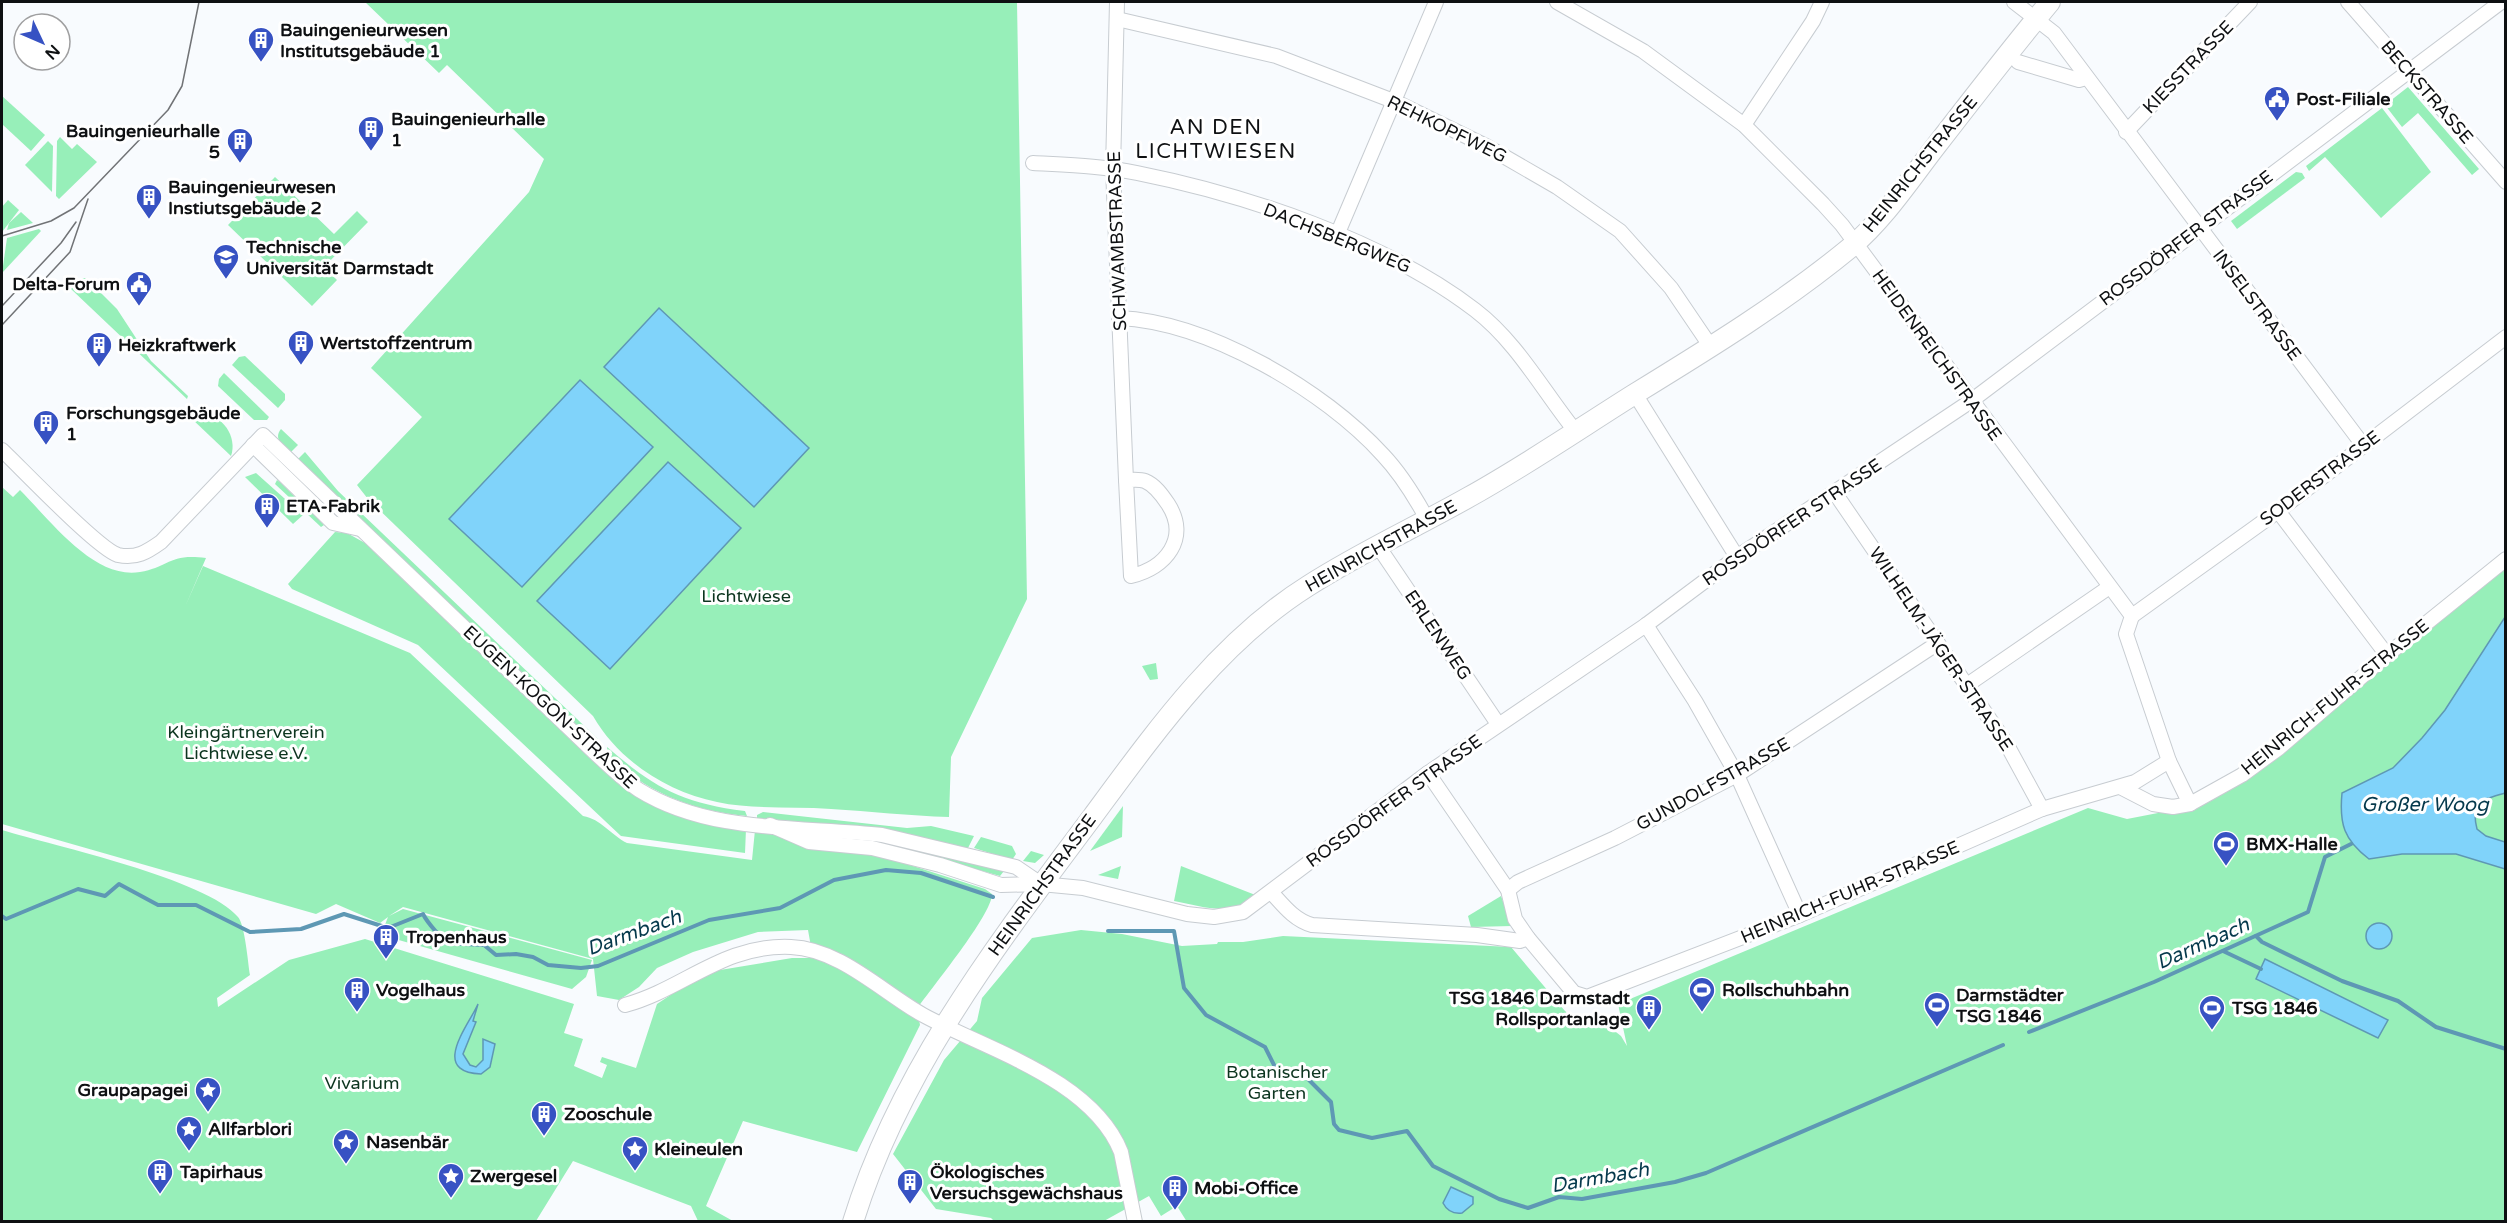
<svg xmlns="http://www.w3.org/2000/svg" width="2507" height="1223" font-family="'Varela Round',sans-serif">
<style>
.green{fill:#97efb9}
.water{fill:#80d3fa;stroke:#5e98b4;stroke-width:1.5}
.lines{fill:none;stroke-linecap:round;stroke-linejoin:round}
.stream{stroke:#5e98b4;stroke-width:4}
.minor-casing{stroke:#c7ccd1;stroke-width:16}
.secondary-casing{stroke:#c7ccd1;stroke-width:22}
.minor{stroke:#fff;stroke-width:14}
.secondary{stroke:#fff;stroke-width:20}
.tram{stroke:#717376;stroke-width:1.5}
.labels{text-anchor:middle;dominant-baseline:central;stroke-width:6;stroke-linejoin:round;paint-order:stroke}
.poi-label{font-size:18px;font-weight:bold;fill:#0e1012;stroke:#fff;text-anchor:start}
.street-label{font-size:18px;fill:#0e1012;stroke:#fff}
.park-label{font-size:18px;fill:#0c351f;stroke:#fff}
.water-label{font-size:20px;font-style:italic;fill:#05394c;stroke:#fff}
.quarter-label{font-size:21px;letter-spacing:1.5px;fill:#0e1012;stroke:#fff}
</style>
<rect width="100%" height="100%" fill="#f8fbfe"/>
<!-- green -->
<g class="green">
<path d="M365 2H1017L1027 599 951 757 949 817C909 816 870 811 831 809 793 806 754 810 717 802 667 792 618 760 593 716L368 499 357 485 422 417 371 368 529 192 544 159 447 65 439 73Z"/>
<polygon points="2408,87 2479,169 2472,175 2418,113 2402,127 2385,105"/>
<polygon points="2,96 45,135 31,151 2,124"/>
<polygon points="2382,108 2431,172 2381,218 2325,157 2309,171 2306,166"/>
<polygon points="60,137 72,149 77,144 97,162 59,199 56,196 57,141"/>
<polygon points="48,141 53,146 52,192 25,165"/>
<polygon points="2296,172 2302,173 2305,178 2237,229 2231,221"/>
<polygon points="275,177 334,234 357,211 368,222 324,267 337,280 312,306 228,225"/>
<polygon points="8,200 19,210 2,232 2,207"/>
<polygon points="21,212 33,223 7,230 9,223"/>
<polygon points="39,229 41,231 2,273 7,238"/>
<polygon points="81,278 86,278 117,309 151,361 188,396 187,399 71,289"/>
<polygon points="245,356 285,394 285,400 278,408 232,365 239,357"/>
<polygon points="224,373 269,417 267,420 254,420 218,386 219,379"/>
<path d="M199 414C221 412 238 436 231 456L191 418Z"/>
<path d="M281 429 298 445 290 453C283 445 273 439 281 429Z"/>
<polygon points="305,452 338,491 598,739 590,739 297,460"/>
<polygon points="256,473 303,515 293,524 245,477"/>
<polygon points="277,480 281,483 324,525 321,527 275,484"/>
<path d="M2 487 13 497 20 490C50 520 94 580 140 572 169 567 169 553 206 558L185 607 203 566 410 653 583 816C601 819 611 835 627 843L752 860 755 830 837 850 888 858 985 889 992 894C992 915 932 987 917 1009L920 1025 857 1152 743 1121 706 1206 733 1221H698L691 1206 573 1161 536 1221 2 1220V830C54 846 207 879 238 917 245 925 248 963 250 975L217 998 218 1007 289 960 365 939 574 1004 564 1033 583 1039 574 1066 602 1078 607 1065 600 1062 602 1057 636 1068 657 1004 681 988 714 971 792 958H813L808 930 758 932 693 952 657 968 639 987 619 1000 597 996 593 959 403 907 389 916 403 909 592 960 586 977 572 989 381 935 388 917 380 923 336 904 316 914 2 824Z"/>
<path d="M335 532 347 533 365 543 615 781C661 813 690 824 746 829L745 853 621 836 418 645 292 589 288 584Z"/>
<polygon points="2505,562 2505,1221 1187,1222 1177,1206 1161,1216 1149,1196 1104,1221 995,1222 991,1218 936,1209 893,1154 944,1060 977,1021 982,998 1032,938 1081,930 1122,934 1182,946 1217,944 1218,942 1243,942 1283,936 1511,947 1565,1011 1577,1021 1597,1017 1621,1036 1627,1046 1618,1004 2088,808 2127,819 2194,806"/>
<polygon points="1156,663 1158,679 1150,680 1142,666"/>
<path d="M607 747C655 788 681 803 745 811L747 816C693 811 648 793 608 756Z"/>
<polygon points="1123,806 1122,837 1090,851"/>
<polygon points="763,812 907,828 931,826 974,836 968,848 872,828 757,818 757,815"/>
<polygon points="816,835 894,842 1004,871 1000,876 893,846"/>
<polygon points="981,837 1012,846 1016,854 1012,860 974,848"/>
<polygon points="1031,851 1044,855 1035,863 1023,861"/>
<polygon points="1121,866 1118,879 1098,875"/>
<path d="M1181 866 1258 896C1232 917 1204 907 1174 901Z"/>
<polygon points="1501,896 1512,926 1471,927 1468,916"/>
</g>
<!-- water -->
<g class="water">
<polygon points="659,308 809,448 754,507 604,367"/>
<polygon points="580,380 653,447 522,587 449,519"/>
<polygon points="668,462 741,528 610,669 537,601"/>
<path d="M2505 617V793C2482 800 2470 801 2477 829L2486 836 2505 842V869L2456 854H2402L2369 859C2344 840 2339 824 2342 793L2393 768 2422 738 2445 710Z"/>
<circle cx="2379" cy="936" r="13"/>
<polygon points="2265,959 2388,1020 2378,1038 2256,979"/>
<path d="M478 1004 473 1021 476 1022 463 1054 470 1065 476 1067 483 1060V1039L495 1044 490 1067 481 1074C429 1072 469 1025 478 1004Z"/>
<path d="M1451 1187 1473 1197V1204L1462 1213C1453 1214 1447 1211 1443 1203Z"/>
</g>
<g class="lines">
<!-- stream -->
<g class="stream">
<path d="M2 916 6 919 78 889 105 896 119 884 158 905H196L250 932 301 929 344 914 388 928 423 914C429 926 438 932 445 943L484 945 496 955 516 954 533 957 548 965 581 968 598 966 709 920 780 908 834 880 886 870 921 873 993 897"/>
<polyline points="1108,931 1174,931 1184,988 1206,1015 1265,1047 1280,1077 1306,1077 1331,1102 1334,1124 1339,1130 1372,1138 1407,1131 1433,1166 1499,1199 1528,1208 1559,1197 1582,1199 1675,1182 1706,1173 2003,1045"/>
<polyline points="2256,936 2262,942 2342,981 2398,1001 2436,1027 2506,1049"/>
<polyline points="2223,951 2261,969"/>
<polyline points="2029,1032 2154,982 2308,912 2325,857 2351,844"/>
</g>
<!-- minor casing -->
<g class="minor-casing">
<g id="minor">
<polyline points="1117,2 1113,169 1126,480"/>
<polyline points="1557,2 1643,51 1744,125 1823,204 1842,225 2132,616 2126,634 2169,761 2190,804"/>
<polyline points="2014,2 2054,33 2363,445"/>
<polyline points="2348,2 2506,182"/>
<polyline points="1117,19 1276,56 1396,102 1486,146 1557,187 1620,231 1671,288 1711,347"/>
<polyline points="2018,62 2079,80 2086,78"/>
<polyline points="1744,125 1813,21 1822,2"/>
<polyline points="2126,132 2250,2"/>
<path d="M1033 163C1068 165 1103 166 1137 173 1247 195 1385 241 1475 310 1517 342 1543 391 1576 432"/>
<polyline points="1337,235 1436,2"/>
<path d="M1119 318C1208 322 1324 390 1383 455 1401 474 1415 497 1427 519"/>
<polyline points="1635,394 1737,557"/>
<polyline points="253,445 333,523 360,529"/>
<path d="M2 450C22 469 98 549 118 555 136 559 147 552 161 542L263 435 594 752C608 765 623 780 639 790 710 834 802 826 882 835L1016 867 1041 884"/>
<path d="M1126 480C1132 480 1140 479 1145 481 1155 485 1162 495 1168 504 1190 538 1166 568 1131 576Z"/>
<polyline points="1835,493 2006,743 2042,809"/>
<polyline points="2278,511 2387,655"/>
<polyline points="1378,546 1498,724"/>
<polyline points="2132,616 2278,511 2506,337"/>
<polyline points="1646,625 1695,701 1737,775 1800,915"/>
<polyline points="1967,685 2108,588"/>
<polyline points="1428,773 1508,890 1515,919 1528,938 1574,993 1587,997 1800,915 2042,809 2135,782 2169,761"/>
<polyline points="2120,787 2153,804 2173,807 2190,804 2242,775 2279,748 2387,655 2506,559"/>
<polyline points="770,825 809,842 872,848 940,865 1001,885 1041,884 1083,888 1187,914 1214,917 1243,912 1428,773 1646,625 1737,557 1971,401 2501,2"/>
<polyline points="1508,890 1518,882 1615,838 1737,775 1938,643"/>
<path d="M1271 892C1283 905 1294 920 1312 925L1477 935 1520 941 1528 938"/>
<path d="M625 1005C684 989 723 944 791 947 840 949 882 992 923 1015 985 1049 1092 1079 1121 1152L1135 1222"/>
</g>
</g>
<!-- secondary casing -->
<g class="secondary-casing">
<path id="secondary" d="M853 1222C900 1069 999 942 1093 816 1155 732 1219 642 1308 586 1359 553 1416 527 1469 497 1525 466 1579 429 1633 395 1708 349 1783 303 1851 247 1884 219 1909 181 1936 146 1973 98 2011 49 2050 2"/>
</g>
<!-- minor -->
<use href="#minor" class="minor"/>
<!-- secondary -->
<use href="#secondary" class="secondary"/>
<!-- tram -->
<g class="tram">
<polyline points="2,236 51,221 74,208 168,110 182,86 199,2"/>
<polyline points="2,306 61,243 76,222"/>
<polyline points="2,325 70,252 88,199"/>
</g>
</g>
<!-- icons -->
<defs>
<g id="building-pin" transform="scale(1.35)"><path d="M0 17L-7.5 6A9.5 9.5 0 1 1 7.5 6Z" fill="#3752c3" stroke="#fff"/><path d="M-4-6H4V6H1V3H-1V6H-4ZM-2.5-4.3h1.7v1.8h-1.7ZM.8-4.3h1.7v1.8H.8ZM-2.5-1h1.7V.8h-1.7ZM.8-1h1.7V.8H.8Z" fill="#fff"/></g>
<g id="civic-pin" transform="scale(1.35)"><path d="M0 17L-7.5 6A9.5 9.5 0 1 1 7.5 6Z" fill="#3752c3" stroke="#fff"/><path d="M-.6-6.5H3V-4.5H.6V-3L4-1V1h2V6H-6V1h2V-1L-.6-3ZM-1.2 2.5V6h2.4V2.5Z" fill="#fff"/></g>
<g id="university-pin" transform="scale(1.35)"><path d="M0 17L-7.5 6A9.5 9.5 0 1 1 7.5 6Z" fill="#3752c3" stroke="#fff"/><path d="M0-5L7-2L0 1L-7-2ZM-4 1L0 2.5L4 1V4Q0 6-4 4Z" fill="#fff"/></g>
<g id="stadium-pin" transform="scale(1.35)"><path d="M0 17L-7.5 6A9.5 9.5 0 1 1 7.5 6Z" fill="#3752c3" stroke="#fff"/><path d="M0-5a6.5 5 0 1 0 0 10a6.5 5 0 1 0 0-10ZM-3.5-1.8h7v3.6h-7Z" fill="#fff"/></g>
<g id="sight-pin" transform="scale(1.35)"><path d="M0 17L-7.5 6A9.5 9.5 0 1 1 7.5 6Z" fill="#3752c3" stroke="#fff"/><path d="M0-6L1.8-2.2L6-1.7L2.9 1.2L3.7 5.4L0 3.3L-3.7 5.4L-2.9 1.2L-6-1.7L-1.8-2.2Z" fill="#fff"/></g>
</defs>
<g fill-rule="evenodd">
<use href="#building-pin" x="261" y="40"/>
<use href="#civic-pin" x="2277" y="99"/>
<use href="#building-pin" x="371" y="129"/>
<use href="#building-pin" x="240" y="141"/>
<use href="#building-pin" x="149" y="197"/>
<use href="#university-pin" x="226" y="257"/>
<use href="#civic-pin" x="139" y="284"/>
<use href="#building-pin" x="301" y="343"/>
<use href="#building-pin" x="99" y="345"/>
<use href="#building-pin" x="46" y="423"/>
<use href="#building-pin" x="267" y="506"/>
<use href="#stadium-pin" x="2226" y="844"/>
<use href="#building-pin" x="386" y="937"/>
<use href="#building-pin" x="357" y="990"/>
<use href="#stadium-pin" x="1702" y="990"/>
<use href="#stadium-pin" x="1937" y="1005"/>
<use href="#building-pin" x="1649" y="1008"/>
<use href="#stadium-pin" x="2212" y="1008"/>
<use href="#sight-pin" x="208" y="1090"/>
<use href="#building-pin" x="544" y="1114"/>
<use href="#sight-pin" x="189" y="1129"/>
<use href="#sight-pin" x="346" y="1142"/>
<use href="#sight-pin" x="635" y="1149"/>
<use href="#building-pin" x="160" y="1172"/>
<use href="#sight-pin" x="451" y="1176"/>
<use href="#building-pin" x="910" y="1182"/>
<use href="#building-pin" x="1175" y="1188"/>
</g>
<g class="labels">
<!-- poi labels -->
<g class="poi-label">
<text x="280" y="30">Bauingenieurwesen<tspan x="280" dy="21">Institutsgebäude 1</tspan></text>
<text x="2296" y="99">Post-Filiale</text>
<text x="391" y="119">Bauingenieurhalle<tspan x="391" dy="21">1</tspan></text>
<text x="220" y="131" text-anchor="end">Bauingenieurhalle<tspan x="220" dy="21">5</tspan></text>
<text x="168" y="187">Bauingenieurwesen<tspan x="168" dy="21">Instiutsgebäude 2</tspan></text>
<text x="246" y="247">Technische<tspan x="246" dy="21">Universität Darmstadt</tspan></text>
<text x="120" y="284" text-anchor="end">Delta-Forum</text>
<text x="320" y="343">Wertstoffzentrum</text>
<text x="118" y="345">Heizkraftwerk</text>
<text x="66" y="413">Forschungsgebäude<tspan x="66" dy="21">1</tspan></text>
<text x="286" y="506">ETA-Fabrik</text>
<text x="2246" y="844">BMX-Halle</text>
<text x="406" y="937">Tropenhaus</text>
<text x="376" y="990">Vogelhaus</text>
<text x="1722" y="990">Rollschuhbahn</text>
<text x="1956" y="995">Darmstädter<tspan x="1956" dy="21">TSG 1846</tspan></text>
<text x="1630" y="998" text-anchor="end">TSG 1846 Darmstadt<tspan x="1630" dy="21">Rollsportanlage</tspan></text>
<text x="2232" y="1008">TSG 1846</text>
<text x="188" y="1090" text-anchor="end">Graupapagei</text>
<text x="564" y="1114">Zooschule</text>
<text x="208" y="1129">Allfarblori</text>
<text x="366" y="1142">Nasenbär</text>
<text x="654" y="1149">Kleineulen</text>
<text x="180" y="1172">Tapirhaus</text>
<text x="930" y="1172">Ökologisches<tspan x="930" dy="21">Versuchsgewächshaus</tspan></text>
<text x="470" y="1176">Zwergesel</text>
<text x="1194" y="1188">Mobi-Office</text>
</g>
<!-- street labels -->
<g class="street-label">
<text transform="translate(2188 67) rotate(-46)">KIESSTRASSE</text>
<text transform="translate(2427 92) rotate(49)">BECKSTRASSE</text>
<text transform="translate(1447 129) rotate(26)">REHKOPFWEG</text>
<text transform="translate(1920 164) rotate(-51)">HEINRICHSTRASSE</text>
<text transform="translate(1337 238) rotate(22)">DACHSBERGWEG</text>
<text transform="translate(2186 238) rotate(-37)">ROSSDÖRFER STRASSE</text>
<text transform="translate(1117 241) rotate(-92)">SCHWAMBSTRASSE</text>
<text transform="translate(2257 305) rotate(53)">INSELSTRASSE</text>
<text transform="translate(1937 355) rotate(54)">HEIDENREICHSTRASSE</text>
<text transform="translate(2320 478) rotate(-37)">SODERSTRASSE</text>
<text transform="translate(1792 522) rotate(-34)">ROSSDÖRFER STRASSE</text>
<text transform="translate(1381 546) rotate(-29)">HEINRICHSTRASSE</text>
<text transform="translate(1438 635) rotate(56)">ERLENWEG</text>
<text transform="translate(1941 649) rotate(56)">WILHELM-JÄGER-STRASSE</text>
<text transform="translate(2335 697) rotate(-39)">HEINRICH-FUHR-STRASSE</text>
<text transform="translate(550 707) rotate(43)">EUGEN-KOGON-STRASSE</text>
<text transform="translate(1713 784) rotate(-29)">GUNDOLFSTRASSE</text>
<text transform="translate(1394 801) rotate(-36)">ROSSDÖRFER STRASSE</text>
<text transform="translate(1042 885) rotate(-54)">HEINRICHSTRASSE</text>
<text transform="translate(1850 892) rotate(-23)">HEINRICH-FUHR-STRASSE</text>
</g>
<!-- park labels -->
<g class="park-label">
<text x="746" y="596">Lichtwiese</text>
<text x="246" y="732">Kleingärtnerverein<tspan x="246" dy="21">Lichtwiese e.V.</tspan></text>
<text x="1277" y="1072">Botanischer<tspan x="1277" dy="21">Garten</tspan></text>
<text x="362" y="1083">Vivarium</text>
</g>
<!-- water labels -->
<g class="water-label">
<text x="2425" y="805">Großer Woog</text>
<text transform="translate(634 933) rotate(-20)">Darmbach</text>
<text transform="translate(2203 944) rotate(-24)">Darmbach</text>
<text transform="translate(1600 1178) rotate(-10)">Darmbach</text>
</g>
<!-- quarter labels -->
<g class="quarter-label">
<text x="1216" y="127">AN DEN<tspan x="1216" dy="24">LICHTWIESEN</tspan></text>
</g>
</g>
<!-- border -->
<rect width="2507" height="1223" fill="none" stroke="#0e1012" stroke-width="6"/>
<!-- north arrow -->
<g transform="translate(42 42) rotate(134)"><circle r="28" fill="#ffffff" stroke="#9f9fa0" stroke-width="1.5"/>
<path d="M0-4.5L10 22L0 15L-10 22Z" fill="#3752c3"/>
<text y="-9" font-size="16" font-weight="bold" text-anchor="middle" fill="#0e1012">N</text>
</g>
</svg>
